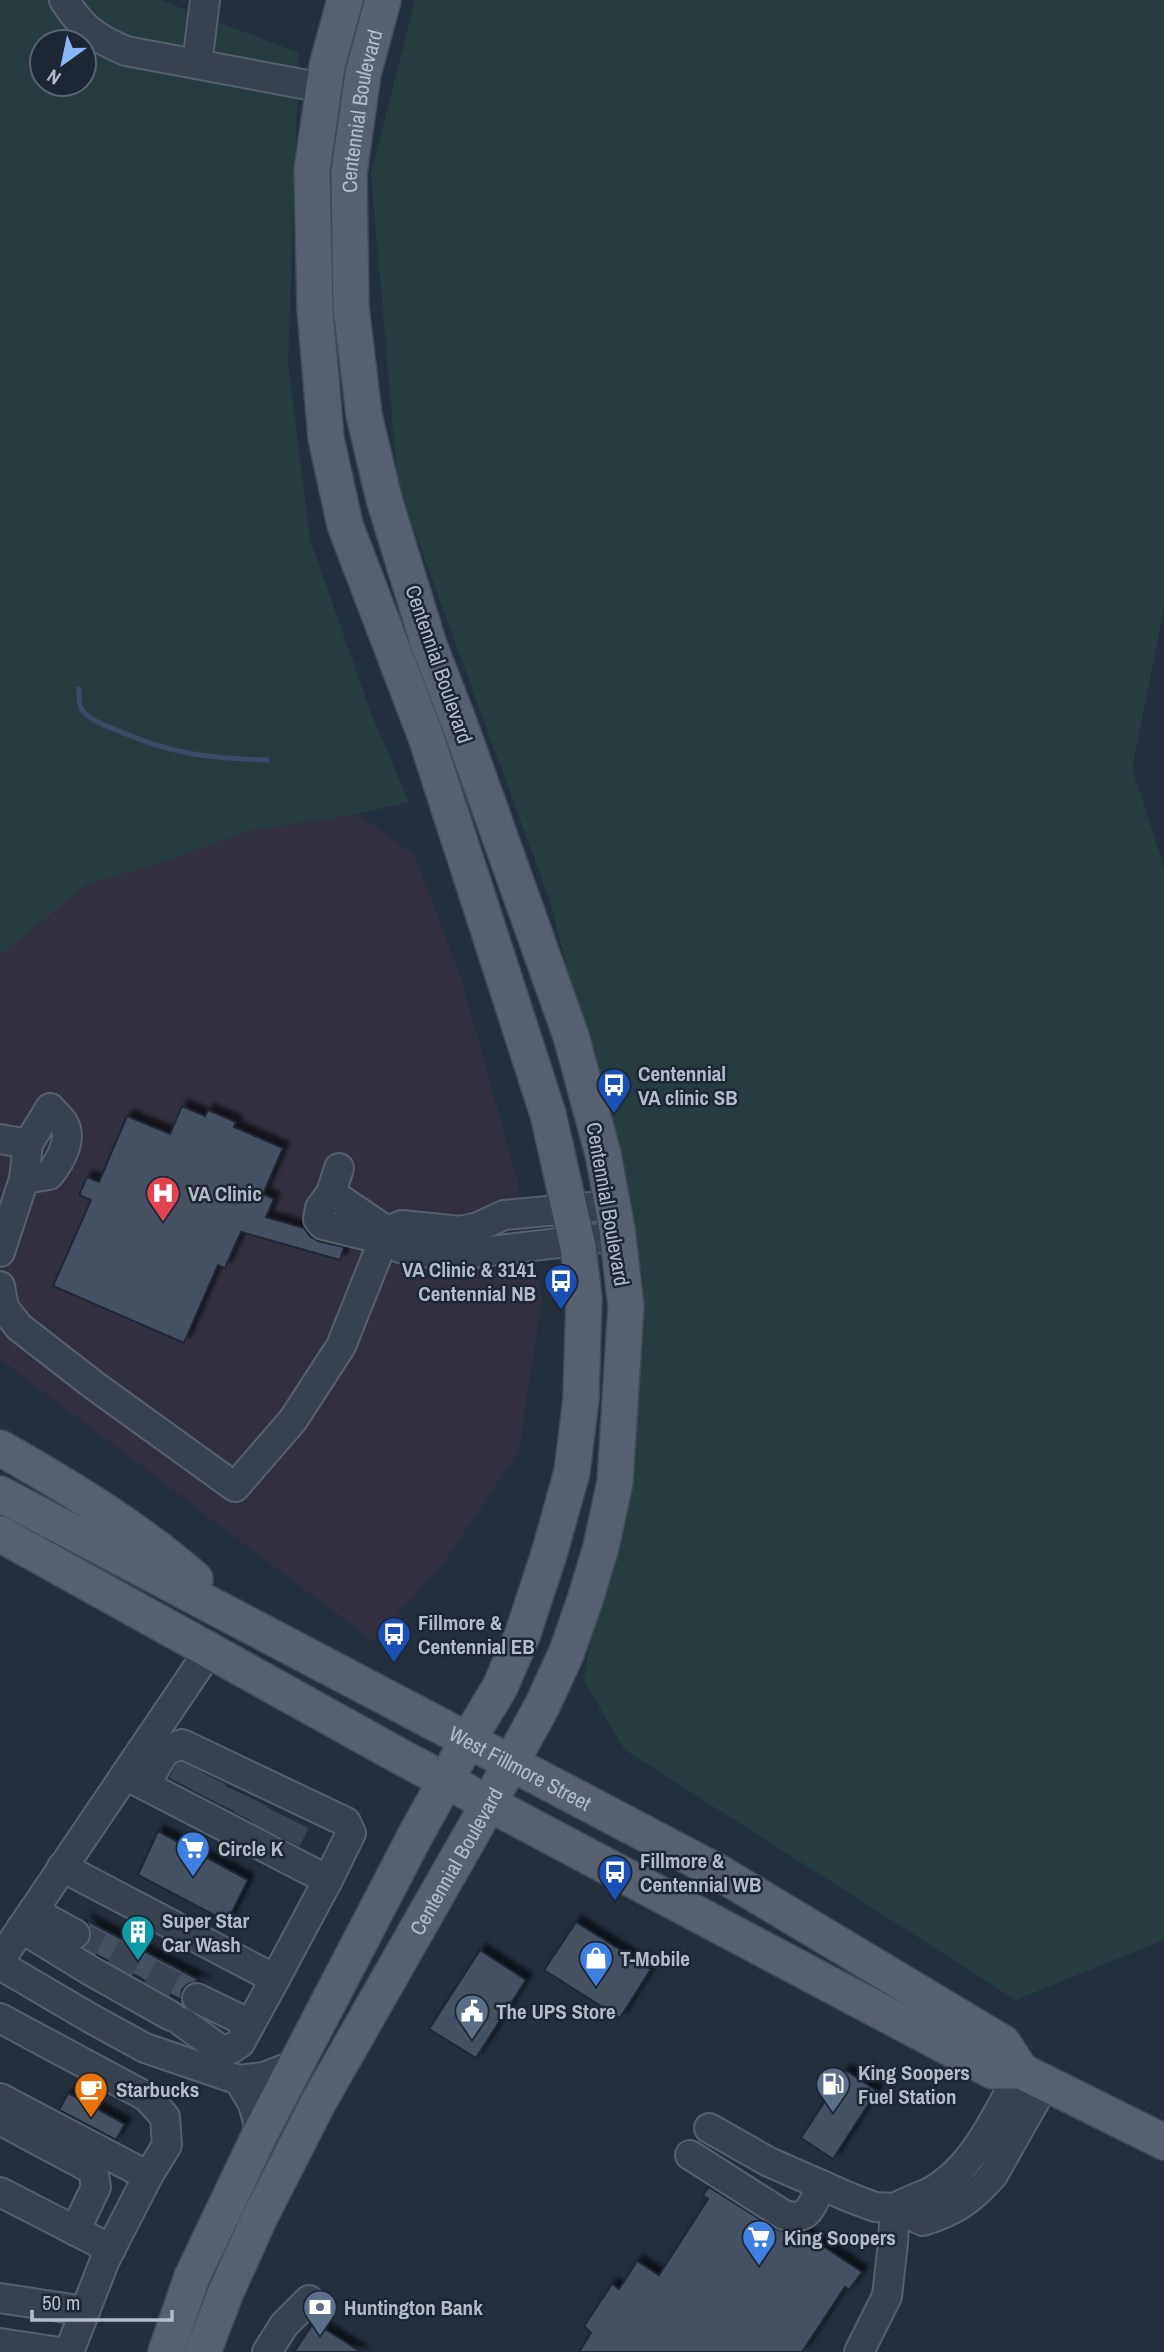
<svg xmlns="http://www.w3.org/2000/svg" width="1164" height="2352" font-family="'Archivo Narrow',sans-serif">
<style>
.medical{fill:#32303f}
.green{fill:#263c3f;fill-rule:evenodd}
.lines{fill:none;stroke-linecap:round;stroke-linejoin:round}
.stream{stroke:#394c67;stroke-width:5}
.building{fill:#455162;stroke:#1f2835;stroke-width:2;filter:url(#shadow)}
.minor-tunnel{stroke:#3a4453;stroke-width:28;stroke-dasharray:28 14;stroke-linecap:butt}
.minor-casing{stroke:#565f6c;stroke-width:32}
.major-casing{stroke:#414a57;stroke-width:38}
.minor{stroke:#38414e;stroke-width:28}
.major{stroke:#56606e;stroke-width:35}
.labels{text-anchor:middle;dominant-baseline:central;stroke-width:5;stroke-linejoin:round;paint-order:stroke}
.street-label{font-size:21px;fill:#b4bcc9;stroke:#1d2633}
.poi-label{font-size:21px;font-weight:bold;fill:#b4bcc9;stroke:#1d2633;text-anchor:start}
</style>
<defs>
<filter id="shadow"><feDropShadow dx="6" dy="-6" stdDeviation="2" flood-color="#0009"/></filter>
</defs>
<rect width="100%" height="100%" fill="#242f3e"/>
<!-- medical -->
<polygon class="medical" points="357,814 414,854 460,975 517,1179 542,1298 519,1450 446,1560 373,1641 0,1359 0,955 82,886 165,861 249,831"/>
<!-- green -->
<g class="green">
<path d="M0 0H160L299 53 288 363 310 539 371 713 409 802 357 814 249 831 165 861 86 885 0 955ZM42 42H84V84H42Z"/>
<polygon points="415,0 1164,0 1164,608 1132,768 1164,867 1164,1940 1016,2000 625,1750 584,1681 643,1277 551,904 398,486 371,174"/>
</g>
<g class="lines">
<!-- stream -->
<path class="stream" d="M79 689C79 696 78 704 82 710 90 720 104 725 114 729 170 754 206 758 267 760"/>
</g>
<!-- building -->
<g class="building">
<polygon points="182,1106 205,1116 208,1110 236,1122 234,1127 283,1148 263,1194 274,1199 266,1217 304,1228 310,1236 318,1241 344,1247 340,1260 241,1232 225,1268 218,1265 184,1343 53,1286 91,1200 79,1195 87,1177 99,1182 127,1116 170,1134"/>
<polygon points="158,1831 248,1880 227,1922 138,1875"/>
<polygon points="84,1919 205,1983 197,1981 188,1984 182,1990 181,2000 95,1954 84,1947 90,1941 92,1934 89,1926"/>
<polygon points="576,1922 651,1969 620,2018 544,1970"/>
<polygon points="480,1950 526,1980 476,2058 429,2029"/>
<polygon points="845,2070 877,2091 833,2159 801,2138"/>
<polygon points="68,2093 125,2124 116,2140 59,2110"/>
<polygon points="709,2187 776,2229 790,2233 802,2232 862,2272 849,2290 845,2287 802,2352 579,2352 591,2333 584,2326 612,2284 619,2289 637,2261 659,2275 708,2199 703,2195"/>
<polygon points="314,2322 361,2352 294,2352"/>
</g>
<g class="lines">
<!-- minor-tunnel -->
<g class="minor-tunnel">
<polyline points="182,1784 191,1766"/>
<polyline points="204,1796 213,1778"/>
<polyline points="226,1807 234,1790"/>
<polyline points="246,1818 255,1800"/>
<polyline points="265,1829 274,1811"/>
<polyline points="287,1840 296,1822"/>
<polyline points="75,1934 197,1998"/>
</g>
<!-- minor casing -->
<g class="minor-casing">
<g id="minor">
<path d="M64 0C82 28 95 38 126 51L324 88"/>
<polyline points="197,64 205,0"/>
<polyline points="0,1139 28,1144 24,1179 0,1252"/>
<polyline points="339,1168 331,1193 320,1208 318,1219 323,1225 364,1235 387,1231 402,1225 460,1231 478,1227 504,1215 613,1205"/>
<path d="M24 1179 49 1175C59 1163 73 1140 64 1124 61 1118 54 1113 50 1108L28 1144"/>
<polyline points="331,1193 387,1231 400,1248 448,1256 618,1236"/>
<polyline points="0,1286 4,1308 19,1327 95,1386 235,1487 293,1420 341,1346 387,1231"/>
<polyline points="125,1775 328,1880 275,1979"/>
<polyline points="145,1785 165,1751 182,1744 346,1822 351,1833 328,1880"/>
<polyline points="62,1867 275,1979 240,2043 231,2049 220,2049 182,2022"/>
<polyline points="33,1911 75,1934"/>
<polyline points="21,1928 91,1971 171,2016"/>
<polyline points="0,1960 209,1651"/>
<polyline points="0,1965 92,2019 145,2048 239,2080 264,2077 295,2065"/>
<polyline points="197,1998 250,2024"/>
<polyline points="0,2018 147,2097 165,2117 167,2145 148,2176 105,2260 69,2352"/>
<polyline points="239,2080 253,2104 261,2132"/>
<polyline points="0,2098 148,2176"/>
<polyline points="0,2120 93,2170"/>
<path d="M709 2128 769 2162 851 2198 875 2207 895 2208 923 2221C955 2211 971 2200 993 2175L1045 2083"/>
<path d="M690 2155 784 2215C810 2222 811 2205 822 2185"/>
<polyline points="0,2192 111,2249"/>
<path d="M895 2208C906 2201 918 2198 930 2192 975 2168 997 2113 1021 2071"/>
<polyline points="75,2231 96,2187 93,2170"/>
<polyline points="0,2298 85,2311"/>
<polyline points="0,2343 60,2352"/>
<polyline points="267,2352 284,2325 309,2300"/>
<polyline points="859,2352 887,2296 893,2243 895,2208"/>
</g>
</g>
<!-- major casing -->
<g class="major-casing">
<g id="major">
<path d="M0 1448C69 1487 135 1527 195 1579"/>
<path id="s1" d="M0 1494 718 1872 1003 2043 1021 2071"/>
<polyline points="0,1534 403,1758 993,2071 1021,2071 1164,2142"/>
<polyline points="166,2352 192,2277 261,2132 415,1836 468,1740 500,1687 522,1636 549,1554 572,1472 581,1399 584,1298 578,1247 548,1114 426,737 345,525 326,438 315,309 312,170 327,66 345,0"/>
<path id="s2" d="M203 2352 226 2292 259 2219 318 2103 489 1803 542 1706 566 1654 585 1600 601 1547 615 1482 626 1306 617 1229 603 1154 571 1036 460 725 429 645 384 499 364 415 351 307 349 173 363 74 383 0"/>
</g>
</g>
<!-- minor -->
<use href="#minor" class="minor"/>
<!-- major -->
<use href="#major" class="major"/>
</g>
<!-- icons -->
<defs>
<g id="bus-pin" transform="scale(1.75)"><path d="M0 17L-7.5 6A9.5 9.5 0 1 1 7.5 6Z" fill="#1a4fb4" stroke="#1d2633"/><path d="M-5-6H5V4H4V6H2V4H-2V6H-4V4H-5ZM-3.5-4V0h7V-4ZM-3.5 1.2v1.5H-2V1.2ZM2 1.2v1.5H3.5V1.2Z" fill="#fff"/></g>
<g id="hospital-pin" transform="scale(1.75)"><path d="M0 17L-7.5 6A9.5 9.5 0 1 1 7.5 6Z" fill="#e0444e" stroke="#1d2633"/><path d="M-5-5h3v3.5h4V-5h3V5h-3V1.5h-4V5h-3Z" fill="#fff"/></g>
<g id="supermarket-pin" transform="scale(1.75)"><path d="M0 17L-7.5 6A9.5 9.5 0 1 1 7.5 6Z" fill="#3f7fe0" stroke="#1d2633"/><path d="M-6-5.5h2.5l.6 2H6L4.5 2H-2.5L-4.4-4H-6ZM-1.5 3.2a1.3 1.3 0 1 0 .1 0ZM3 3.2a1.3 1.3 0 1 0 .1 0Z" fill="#fff"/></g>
<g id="building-pin" transform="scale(1.75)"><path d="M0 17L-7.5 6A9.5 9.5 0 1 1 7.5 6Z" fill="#0f9aa8" stroke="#1d2633"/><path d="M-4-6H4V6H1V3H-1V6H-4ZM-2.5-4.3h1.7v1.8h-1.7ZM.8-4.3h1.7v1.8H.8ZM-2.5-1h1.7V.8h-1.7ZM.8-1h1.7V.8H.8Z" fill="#fff"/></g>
<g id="shop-pin" transform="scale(1.75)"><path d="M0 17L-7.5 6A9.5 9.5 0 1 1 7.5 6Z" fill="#3f7fe0" stroke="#1d2633"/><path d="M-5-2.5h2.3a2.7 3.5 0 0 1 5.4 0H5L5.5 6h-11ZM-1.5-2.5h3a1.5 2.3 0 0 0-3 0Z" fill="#fff"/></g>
<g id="civic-pin" transform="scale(1.75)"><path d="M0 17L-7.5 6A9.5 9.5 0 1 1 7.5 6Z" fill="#5c6f8a" stroke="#1d2633"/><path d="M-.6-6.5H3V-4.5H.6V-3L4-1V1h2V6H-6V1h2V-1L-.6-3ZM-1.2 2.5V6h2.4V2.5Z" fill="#fff"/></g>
<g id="fuel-pin" transform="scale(1.75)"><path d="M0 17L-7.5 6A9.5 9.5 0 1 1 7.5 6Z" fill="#5c6f8a" stroke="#1d2633"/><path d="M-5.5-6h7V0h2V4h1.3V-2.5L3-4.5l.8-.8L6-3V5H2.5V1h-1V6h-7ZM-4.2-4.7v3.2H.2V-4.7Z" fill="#fff"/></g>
<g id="cafe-pin" transform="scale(1.75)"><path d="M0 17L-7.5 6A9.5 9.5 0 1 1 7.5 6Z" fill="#e8710a" stroke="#1d2633"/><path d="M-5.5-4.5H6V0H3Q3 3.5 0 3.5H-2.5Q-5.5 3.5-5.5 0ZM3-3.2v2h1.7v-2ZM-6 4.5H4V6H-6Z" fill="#fff"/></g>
<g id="bank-pin" transform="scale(1.75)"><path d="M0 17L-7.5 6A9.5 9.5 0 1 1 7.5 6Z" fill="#5c6f8a" stroke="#1d2633"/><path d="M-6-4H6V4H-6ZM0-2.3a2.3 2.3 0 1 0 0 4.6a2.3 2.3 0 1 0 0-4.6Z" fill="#fff"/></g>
</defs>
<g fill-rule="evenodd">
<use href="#bus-pin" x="614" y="1085"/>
<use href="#hospital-pin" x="163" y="1193"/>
<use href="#bus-pin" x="561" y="1281"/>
<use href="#bus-pin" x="394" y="1634"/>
<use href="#supermarket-pin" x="193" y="1848"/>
<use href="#bus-pin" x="615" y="1872"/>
<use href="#building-pin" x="138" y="1932"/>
<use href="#shop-pin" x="596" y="1958"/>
<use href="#civic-pin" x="472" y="2011"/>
<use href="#fuel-pin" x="833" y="2084"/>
<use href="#cafe-pin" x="91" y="2089"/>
<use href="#supermarket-pin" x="759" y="2237"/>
<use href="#bank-pin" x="320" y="2307"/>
</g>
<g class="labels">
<!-- street labels -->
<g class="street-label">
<text stroke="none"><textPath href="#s2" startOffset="2380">Centennial Boulevard</textPath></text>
<text transform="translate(439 664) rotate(71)">Centennial Boulevard</text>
<text transform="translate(608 1204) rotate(80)">Centennial Boulevard</text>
<text stroke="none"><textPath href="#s1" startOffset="588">West Fillmore Street</textPath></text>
<text stroke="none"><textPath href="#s2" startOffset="553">Centennial Boulevard</textPath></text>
</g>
<!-- poi labels -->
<g class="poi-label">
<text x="638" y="1073">Centennial<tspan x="638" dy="24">VA clinic SB</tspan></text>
<text x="188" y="1193">VA Clinic</text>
<text x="536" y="1269" text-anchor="end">VA Clinic &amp; 3141<tspan x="536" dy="24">Centennial NB</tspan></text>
<text x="418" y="1622">Fillmore &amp;<tspan x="418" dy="24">Centennial EB</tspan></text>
<text x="218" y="1848">Circle K</text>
<text x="640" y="1860">Fillmore &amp;<tspan x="640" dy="24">Centennial WB</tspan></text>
<text x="162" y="1920">Super Star<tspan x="162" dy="24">Car Wash</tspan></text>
<text x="620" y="1958">T-Mobile</text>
<text x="496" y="2011">The UPS Store</text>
<text x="858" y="2072">King Soopers<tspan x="858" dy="24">Fuel Station</tspan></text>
<text x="116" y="2089">Starbucks</text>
<text x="784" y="2237">King Soopers</text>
<text x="344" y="2307">Huntington Bank</text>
</g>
</g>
<!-- north arrow -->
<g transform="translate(63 63) rotate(213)"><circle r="33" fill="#1d2633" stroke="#59626f" stroke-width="2"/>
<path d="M0-5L12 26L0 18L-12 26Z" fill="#8ab4f8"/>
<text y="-10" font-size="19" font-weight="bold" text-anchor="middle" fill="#b4bcc9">N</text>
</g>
<!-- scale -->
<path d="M32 2310v10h140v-10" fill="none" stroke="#b4bcc9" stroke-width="3.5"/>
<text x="42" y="2310" font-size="21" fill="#b4bcc9" stroke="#1d2633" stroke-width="5" paint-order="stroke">50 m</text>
</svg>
